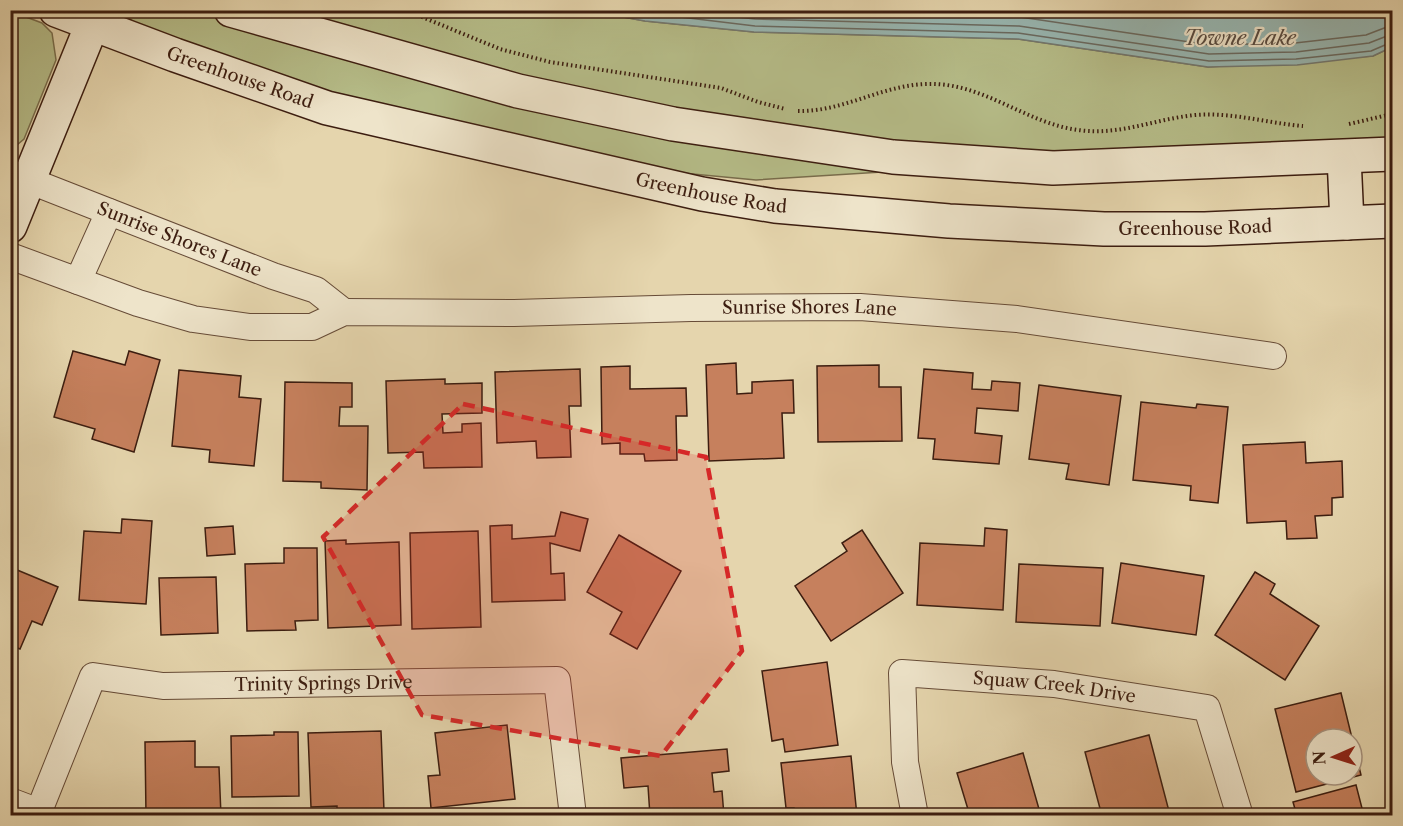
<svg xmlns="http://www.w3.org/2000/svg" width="1403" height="826" font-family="'Libre Caslon Text',serif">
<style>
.green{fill:#b6bd89;stroke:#796d4c;stroke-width:1.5}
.water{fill:#98b7b2;stroke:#737971;stroke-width:1.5}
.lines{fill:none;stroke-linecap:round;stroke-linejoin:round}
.shore{stroke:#6a6a61;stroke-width:1.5}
.building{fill:#c6805d;stroke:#3c1d10;stroke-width:1.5;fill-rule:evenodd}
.street-casing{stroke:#664b37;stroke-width:28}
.secondary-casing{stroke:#3c1d10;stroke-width:36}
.path{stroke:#3c1d10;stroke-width:4;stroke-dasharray:1.5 3;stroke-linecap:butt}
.street{stroke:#eee4ca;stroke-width:26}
.secondary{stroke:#eee4ca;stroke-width:33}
.marked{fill:#d62828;fill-opacity:0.2;stroke:#d62828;stroke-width:4.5;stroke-dasharray:12 8;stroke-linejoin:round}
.labels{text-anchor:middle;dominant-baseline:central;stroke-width:4.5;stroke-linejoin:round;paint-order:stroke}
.street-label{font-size:18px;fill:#3c1d10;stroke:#eee4ca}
.water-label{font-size:20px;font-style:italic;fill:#584b41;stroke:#eee4ca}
</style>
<rect width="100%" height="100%" fill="#e5d5ad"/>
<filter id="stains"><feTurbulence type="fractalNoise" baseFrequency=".00333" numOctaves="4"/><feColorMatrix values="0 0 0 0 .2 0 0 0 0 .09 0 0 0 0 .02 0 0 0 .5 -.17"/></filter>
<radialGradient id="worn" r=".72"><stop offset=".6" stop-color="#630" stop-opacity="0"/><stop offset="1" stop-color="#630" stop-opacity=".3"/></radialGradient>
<!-- green -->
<g class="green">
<polygon points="10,11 42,23 52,33 56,60 24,139 11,150"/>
<polygon points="126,11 590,11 645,21 754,32 1018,39 1208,67 1373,56 1392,47 1392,140 756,180 661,171 425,120 317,88 148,31 128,18"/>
</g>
<!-- water -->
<polygon class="water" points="1392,10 1392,47 1373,56 1297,65 1208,67 1018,39 754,32 645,21 590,11"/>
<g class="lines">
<!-- shore -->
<g class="shore">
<polyline points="622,10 755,26 1018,33 1209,61 1296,59 1371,51 1392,42"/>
<polyline points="674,10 755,19 1019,26 1209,54 1296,52 1369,43 1392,34"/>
<polyline points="777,10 1020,17 1210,45 1295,43 1366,35 1392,25"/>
</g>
</g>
<!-- building -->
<g class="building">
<polygon points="73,351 125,365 129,351 160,360 134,452 92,439 95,429 54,417"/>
<polygon points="736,363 737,394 752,393 752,382 793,380 794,413 782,413 784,458 709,461 706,365"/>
<polygon points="879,365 879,387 901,387 902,441 818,442 817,366"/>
<polygon points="630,366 630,389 686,388 687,416 676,416 677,460 645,461 644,454 620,454 620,443 602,444 601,367"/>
<polygon points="580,369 581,406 569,406 571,457 537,458 536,441 497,443 495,372"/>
<polygon points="924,369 973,373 972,389 991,390 992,381 1020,383 1018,411 977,408 975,433 1002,436 999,464 933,459 935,439 918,438"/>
<polygon points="179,370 241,376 239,397 261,399 254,466 209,462 210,450 172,446"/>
<polygon points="445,379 445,384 482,383 482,413 442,414 443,433 462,432 462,424 481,423 482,467 424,468 423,452 388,453 386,381"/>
<polygon points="285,382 352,383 352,407 340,407 339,426 368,426 367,490 321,488 321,482 283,481"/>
<polygon points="1039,385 1121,396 1109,485 1066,479 1069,464 1029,459"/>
<polygon points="1141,402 1196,408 1197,404 1228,407 1218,503 1190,500 1191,486 1133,480"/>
<polygon points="1305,442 1306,463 1342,461 1343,497 1332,498 1332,515 1315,516 1317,538 1287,539 1286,521 1247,523 1243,445"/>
<polygon points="561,512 588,519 580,551 550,543 551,574 564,573 565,600 492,602 490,526 512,525 512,539 555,536"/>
<polygon points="122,519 152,521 146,604 79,600 84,531 121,533"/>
<polygon points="233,526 235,554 207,556 205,528"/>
<polygon points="985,528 1007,530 1003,610 917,605 920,543 984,546"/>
<polygon points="862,530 903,593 831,641 795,586 847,551 842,543"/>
<polygon points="478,531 481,627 412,629 410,533"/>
<polygon points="619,535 681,571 637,649 610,634 622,612 587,592"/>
<polygon points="346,540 346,544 399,542 401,625 328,628 325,541"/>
<polygon points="284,548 317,548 318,620 295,621 296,630 247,631 245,564 284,563"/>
<polygon points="1121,563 1204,576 1196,635 1112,623"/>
<polygon points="1019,564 1103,568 1100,626 1016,622"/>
<polygon points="10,567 58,587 42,625 32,621 20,649 10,645"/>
<polygon points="1255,572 1275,584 1270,594 1319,626 1285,680 1215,635"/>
<polygon points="216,577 218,633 161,635 159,578"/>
<polygon points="10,658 17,661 10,681"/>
<polygon points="827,662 838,745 785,752 783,739 772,741 762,671"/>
<path d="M1341 693 1361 775 1296 792 1275 709ZM1316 739H1352V775H1316Z"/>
<polygon points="507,725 515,799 431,808 428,776 440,775 435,733"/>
<polygon points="381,731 384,811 364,812 364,816 337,816 337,806 311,807 308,733"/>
<polygon points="274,732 298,732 299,796 232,797 231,736 274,735"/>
<polygon points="1149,735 1170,815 1102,816 1085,752"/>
<polygon points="195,741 195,767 219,767 221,816 146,815 145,742"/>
<polygon points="727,749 729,771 712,773 714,792 722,791 724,816 650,816 648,786 624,788 621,758"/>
<polygon points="1023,753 1041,816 970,816 957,773"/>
<polygon points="851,756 857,816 795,816 794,808 786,808 781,763"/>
<polygon points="1356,785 1364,816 1297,816 1293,802"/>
</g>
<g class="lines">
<!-- street casing -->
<g class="street-casing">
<g id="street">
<path id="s1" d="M10 173 273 276 316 290 344 312"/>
<path id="s2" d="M10 256 138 303 193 319 250 327H312L344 312 514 313 691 308 860 307 1017 319 1273 356"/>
<polyline points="78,281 109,212"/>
<polyline points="10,801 39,812"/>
<path id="s3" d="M37 816 93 676 163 686 557 680 573 816"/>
<path id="s4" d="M915 816 905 762 902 673 1054 684 1207 708 1240 816"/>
</g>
</g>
<!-- secondary casing -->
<g class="secondary-casing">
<g id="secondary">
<path id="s5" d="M56 10 175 55 327 108 702 194 775 206 949 221 1104 229H1205L1392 221"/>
<polyline points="231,10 518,91 673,124 893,157 1053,168 1392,154"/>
<polyline points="1344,157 1347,223"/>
<polyline points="10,226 98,10"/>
</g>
</g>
<!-- path -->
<g class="path">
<polyline points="405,10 500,49 550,62 721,88 758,102 785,109"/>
<path d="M798 111C843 112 882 85 927 84 983 82 1025 123 1078 130 1119 136 1155 119 1195 115 1233 112 1266 123 1303 126"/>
<polyline points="1349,124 1392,114"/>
</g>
<!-- street -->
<use href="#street" class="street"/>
<!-- secondary -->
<use href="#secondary" class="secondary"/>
</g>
<!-- marked area -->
<path class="marked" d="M463 404 706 457 742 651 661 756 422 715 323 537Z"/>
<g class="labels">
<!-- street labels -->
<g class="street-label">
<text stroke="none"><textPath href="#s5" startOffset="196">Greenhouse Road</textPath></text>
<text stroke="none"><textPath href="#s5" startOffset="682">Greenhouse Road</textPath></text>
<text stroke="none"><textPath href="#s5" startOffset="1168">Greenhouse Road</textPath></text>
<text stroke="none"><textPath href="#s1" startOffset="182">Sunrise Shores Lane</textPath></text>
<text stroke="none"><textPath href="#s2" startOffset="814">Sunrise Shores Lane</textPath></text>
<text stroke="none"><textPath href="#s3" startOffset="382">Trinity Springs Drive</textPath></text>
<text stroke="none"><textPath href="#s4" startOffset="297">Squaw Creek Drive</textPath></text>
</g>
<!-- water labels -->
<g class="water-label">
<text x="1240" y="38">Towne Lake</text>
</g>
</g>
<!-- margin -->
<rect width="1403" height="826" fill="none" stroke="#e5d5ad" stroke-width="36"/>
<rect x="12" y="12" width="1379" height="802" fill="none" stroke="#3c1d10" stroke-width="3"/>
<rect x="18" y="18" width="1367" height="790" fill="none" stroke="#3c1d10" stroke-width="1.5"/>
<!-- north arrow -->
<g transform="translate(1334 757) rotate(267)"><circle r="28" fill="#eee4ca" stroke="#a79480" stroke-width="1.5"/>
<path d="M0-4.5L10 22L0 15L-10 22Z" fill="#8f2418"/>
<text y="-9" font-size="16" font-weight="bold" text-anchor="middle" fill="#3c1d10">N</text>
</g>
<rect width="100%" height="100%" filter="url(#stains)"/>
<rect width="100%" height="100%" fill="url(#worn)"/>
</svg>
